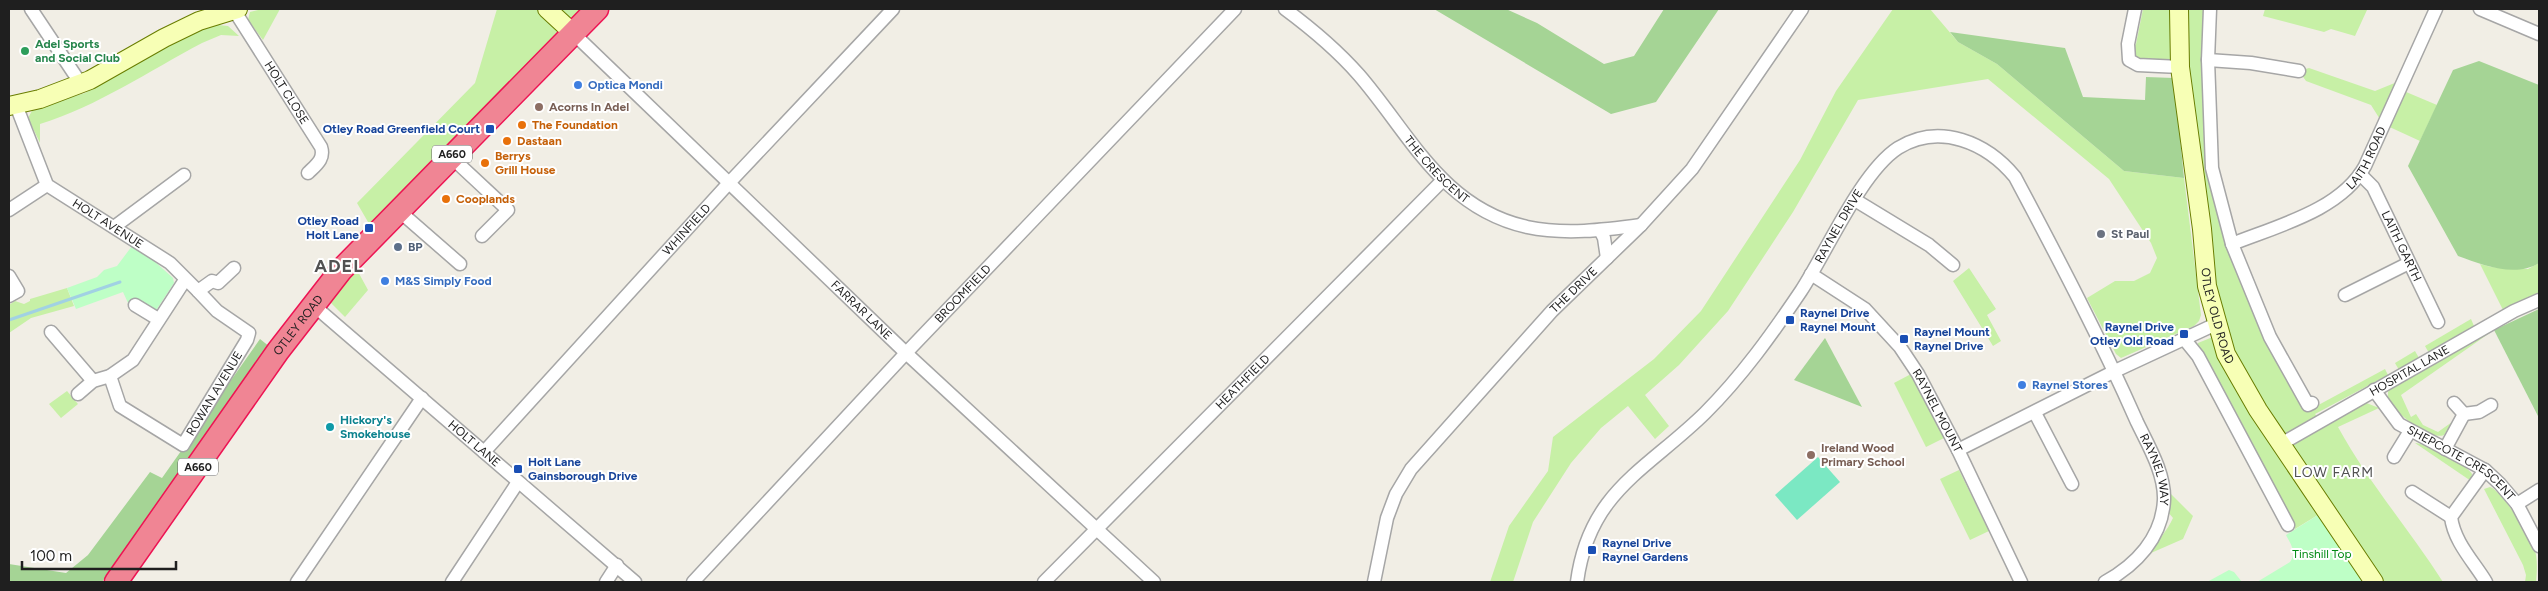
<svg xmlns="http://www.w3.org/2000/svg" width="2548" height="591" font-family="Figtree,sans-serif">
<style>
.grass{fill:#c7f0a6}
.forest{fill:#a5d495}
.park{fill:#beffc6}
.pitch{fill:#7be8c3}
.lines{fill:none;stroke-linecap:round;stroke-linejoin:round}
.stream{stroke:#a1d1e3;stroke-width:3}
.street-casing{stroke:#a6a6a6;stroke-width:15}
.secondary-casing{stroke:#697d00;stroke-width:20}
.highway-casing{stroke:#ed1453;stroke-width:25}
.street{stroke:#fff;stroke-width:12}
.secondary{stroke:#f7ffb5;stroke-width:18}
.highway{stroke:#f08594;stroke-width:22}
.leisure-dot{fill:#2e9e5b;stroke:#fff;stroke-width:2}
.shop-dot{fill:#3f7fe0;stroke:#fff;stroke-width:2}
.education-dot{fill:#8d6e63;stroke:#fff;stroke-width:2}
.food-dot{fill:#e8710a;stroke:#fff;stroke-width:2}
.transit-dot{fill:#1a4fb4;stroke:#fff;stroke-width:2}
.worship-dot{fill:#6b7280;stroke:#fff;stroke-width:2}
.service-dot{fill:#5c6f8a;stroke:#fff;stroke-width:2}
.culture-dot{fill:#0f9aa8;stroke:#fff;stroke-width:2}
.labels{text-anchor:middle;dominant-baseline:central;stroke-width:4;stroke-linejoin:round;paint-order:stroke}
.shield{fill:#fff;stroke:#626262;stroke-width:1}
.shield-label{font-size:11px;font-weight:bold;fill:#1f1f1f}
.leisure-label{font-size:12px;font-weight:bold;fill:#27864d;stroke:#fff;text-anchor:start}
.shop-label{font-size:12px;font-weight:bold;fill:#366cbe;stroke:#fff;text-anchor:start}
.street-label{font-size:12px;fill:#1f1f1f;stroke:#fff}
.education-label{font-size:12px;font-weight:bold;fill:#785e54;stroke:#fff;text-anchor:start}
.food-label{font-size:12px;font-weight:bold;fill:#c56008;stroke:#fff;text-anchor:start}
.transit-label{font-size:12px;font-weight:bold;fill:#164399;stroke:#fff;text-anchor:start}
.worship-label{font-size:12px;font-weight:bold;fill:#5b616d;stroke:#fff;text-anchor:start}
.service-label{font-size:12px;font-weight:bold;fill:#4e5e75;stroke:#fff;text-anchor:start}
.culture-label{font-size:12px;font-weight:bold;fill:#0d838f;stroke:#fff;text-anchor:start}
.park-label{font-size:12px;fill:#008a13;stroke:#fff}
.neighbourhood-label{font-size:14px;letter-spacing:1px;fill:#525252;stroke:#fff}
.district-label{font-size:18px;font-weight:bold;letter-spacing:1px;fill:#525252;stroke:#fff}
</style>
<rect width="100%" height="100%" fill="#f1eee5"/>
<!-- grass -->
<g class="grass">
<polygon points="262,9 280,9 263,40 248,20 250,12"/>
<polygon points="497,9 597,9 375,234 357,203 475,83"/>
<polygon points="1893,9 1930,9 1958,42 1997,64 2124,171 2184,178 2201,315 2199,321 2194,326 2121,358 2116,354 2087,298 2115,281 2134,281 2150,273 2157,258 2151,243 2109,179 1988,79 1858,100 1793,212 1728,311 1679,365 1645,395 1669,426 1655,439 1628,406 1601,428 1571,463 1533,522 1513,582 1490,582 1509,526 1548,471 1553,437 1654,359 1701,311 1800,160 1836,91"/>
<path d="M2143 9H2210L2212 168 2232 244 2311 409 2385 369 2388 375 2315 414 2323 424 2364 402 2379 408 2338 427C2368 482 2409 529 2443 582H2374L2326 510 2295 529 2197 349 2198 343 2225 332 2216 300 2186 61H2140L2134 55 2133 47 2136 44Z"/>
<polygon points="2265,9 2364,9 2367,10 2355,36 2331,29 2324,32 2263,16"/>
<path d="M209 24 228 26 239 36 221 35 202 43C149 71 98 106 40 124V143L28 118 33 109 85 93 152 52Z"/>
<polygon points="2309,68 2375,91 2402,80 2399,89 2437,105 2420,141 2383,124 2371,105 2306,81 2299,71"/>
<polygon points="2539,263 2539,295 2503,310 2480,264 2491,267 2528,269"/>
<polygon points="356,268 368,290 345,317 330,302"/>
<polygon points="1969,268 1996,309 1987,315 2001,341 1993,346 1953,281"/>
<polygon points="67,288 74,306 31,318 9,333 9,305 15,301 24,304 30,301 30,299"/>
<polygon points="2471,319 2474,326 2429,353 2425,346"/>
<path d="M2492 328 2494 330 2401 395 2411 417 2416 414 2423 425 2438 432 2452 422 2444 435C2429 441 2397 413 2388 401V392L2392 385Z"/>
<polygon points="2415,351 2419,358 2399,370 2395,363"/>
<polygon points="1911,374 1944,438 1926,447 1894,383"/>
<polygon points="67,391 78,404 61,418 49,404"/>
<path d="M2415 443C2426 443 2466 464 2472 474L2471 481Z"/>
<polygon points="1959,470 1989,531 1970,540 1940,479"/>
<path d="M2490 487C2502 491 2529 534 2534 547 2538 558 2537 571 2536 582H2525L2526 575 2523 565 2484 489Z"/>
<path d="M2167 490 2193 516 2183 539 2151 553C2158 540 2167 531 2173 518L2168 512Z"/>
</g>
<!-- forest -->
<g class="forest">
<polygon points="1434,9 1506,9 1537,23 1604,64 1634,56 1664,9 1719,9 1656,102 1611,114"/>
<polygon points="1950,32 2065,48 2083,97 2145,100 2146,77 2174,78 2184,178 2124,171 1997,64 1958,42"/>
<path d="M2479 61 2539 85V263C2515 278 2483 265 2458 256L2408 166 2453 70Z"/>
<polygon points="2539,309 2539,418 2494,330"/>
<polygon points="1825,338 1862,407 1794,380"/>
<polygon points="260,339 270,347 102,582 9,582 9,564 66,573 88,555 150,472 162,478"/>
</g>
<!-- park -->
<g class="park">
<polygon points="132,246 153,260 173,278 174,283 151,318 128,303 123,292 76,309 67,288 97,277 104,270 117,266"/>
<path d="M2326 510 2374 582H2257L2290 562C2297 552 2291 545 2286 535Z"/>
<polygon points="2229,570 2234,572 2242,582 2207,582"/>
</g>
<!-- pitch -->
<polygon class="pitch" points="1818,457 1840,482 1797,520 1775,495"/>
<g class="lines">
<!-- stream -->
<polyline class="stream" points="9,320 120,282"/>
<!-- street casing -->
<g class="street-casing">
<g id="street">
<polyline points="31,9 81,84"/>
<path id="s1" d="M1285 9C1312 29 1337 50 1359 75 1410 134 1442 208 1527 227 1565 235 1604 230 1641 225"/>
<polyline points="2135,9 2128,44 2129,60 2138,65 2180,67"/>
<polyline points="2210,9 2208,60 2212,168 2232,244 2241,266 2270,337 2308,405 2312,403"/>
<polyline points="2480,9 2539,34"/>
<path id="s2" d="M234 10 321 147C325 159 316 165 308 173"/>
<path id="s3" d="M573 33 906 353 1154 582"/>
<polyline points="2208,60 2251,63 2299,71"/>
<path id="s4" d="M16 105 47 185 170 263 198 291 212 281 218 283 234 268"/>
<polyline points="450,156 508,210 482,236"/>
<path id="s5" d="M2360 174 2373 187 2438 322"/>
<polyline points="1855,200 1929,245 1953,265"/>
<polyline points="9,210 47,185"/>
<polyline points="398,210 460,264"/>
<polyline points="114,227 184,175"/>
<polyline points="1600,230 1604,238 1607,258"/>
<path id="s6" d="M2232 244C2277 226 2341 210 2365 166L2436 9"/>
<path id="s7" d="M1811 274 1865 309 1900 347 1918 374 1958 450 2021 582"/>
<polyline points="9,276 18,291 9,296"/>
<polyline points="2345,295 2409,263"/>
<path id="s8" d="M312 304 635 582"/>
<polyline points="135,305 158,319"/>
<polyline points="51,332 93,381"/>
<polyline points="2185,340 2198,356 2288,525"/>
<path id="s9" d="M110 376 120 406 183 445 247 340 249 333 217 311 198 291"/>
<path id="s10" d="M2374 390 2399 424 2485 470 2500 484 2517 504 2539 546"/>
<polyline points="78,394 93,381 110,376 133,360 185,280"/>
<polyline points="2454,403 2464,414"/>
<polyline points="2035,413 2072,484"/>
<polyline points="2464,414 2479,412 2491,405"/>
<path id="s11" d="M2281 444 2514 311 2539 300"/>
<polyline points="2445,449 2464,414"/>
<polyline points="1958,450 2115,371 2216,324"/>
<path id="s12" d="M484 452 728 184 893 9"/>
<polyline points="2394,457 2410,431"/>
<path d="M2485 470 2451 517C2454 542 2474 562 2486 582"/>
<polyline points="2412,492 2451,517"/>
<polyline points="2517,504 2539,490"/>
<polyline points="297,582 422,398"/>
<polyline points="452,582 518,482"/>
<polyline points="606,582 617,565"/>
<path id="s13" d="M693 582 906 353 1235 9"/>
<path id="s14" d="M1044 582 1443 180"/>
<path id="s15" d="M1374 582 1387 518 1396 494 1411 469 1552 311 1641 225 1692 169 1802 9"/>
<path id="s16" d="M1577 582C1589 491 1647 470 1705 413 1742 376 1772 334 1801 291 1826 253 1861 172 1898 148 1940 122 1987 143 2015 177 2058 258 2100 338 2137 422 2148 445 2165 473 2164 500 2162 538 2136 565 2105 582"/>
</g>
</g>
<!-- secondary casing -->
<g class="secondary-casing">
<g id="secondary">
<polyline points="547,9 573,33"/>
<path id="s17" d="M2179 9 2180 67 2202 229 2207 286 2226 354 2258 410 2374 582"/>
<polyline points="9,106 40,99 90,80 164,38 199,21 238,9"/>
</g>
</g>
<!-- highway casing -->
<g class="highway-casing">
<g id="highway">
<path id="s18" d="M116 582 278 351 341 270 597 9"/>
</g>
</g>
<!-- street -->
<use href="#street" class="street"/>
<!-- secondary -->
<use href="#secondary" class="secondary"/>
<!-- highway -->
<use href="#highway" class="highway"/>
</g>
<!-- markers -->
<circle class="leisure-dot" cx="25" cy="51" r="5"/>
<g class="shop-dot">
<circle cx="578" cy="85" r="5"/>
<circle cx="385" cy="281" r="5"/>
<circle cx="2022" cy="385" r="5"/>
</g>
<g class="education-dot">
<circle cx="539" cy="107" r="5"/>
<circle cx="1811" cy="455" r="5"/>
</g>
<g class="food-dot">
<circle cx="522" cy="125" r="5"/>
<circle cx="507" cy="141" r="5"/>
<circle cx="485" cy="163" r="5"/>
<circle cx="446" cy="199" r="5"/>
</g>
<g class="transit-dot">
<rect x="485" y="124" width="10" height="10" rx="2.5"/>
<rect x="364" y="223" width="10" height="10" rx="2.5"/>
<rect x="1785" y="315" width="10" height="10" rx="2.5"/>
<rect x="2179" y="329" width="10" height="10" rx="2.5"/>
<rect x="1899" y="334" width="10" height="10" rx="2.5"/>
<rect x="513" y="464" width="10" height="10" rx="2.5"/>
<rect x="1587" y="545" width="10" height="10" rx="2.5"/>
</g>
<circle class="worship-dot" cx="2101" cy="234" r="5"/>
<circle class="service-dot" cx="398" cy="247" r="5"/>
<circle class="culture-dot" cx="330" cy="427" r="5"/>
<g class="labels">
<!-- shield labels -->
<g class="shield">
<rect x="432" y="145.5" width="40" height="17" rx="4"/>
<rect x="178" y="458.5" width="40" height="17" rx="4"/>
</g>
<g class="shield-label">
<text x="452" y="154">A660</text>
<text x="198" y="467">A660</text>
</g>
<!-- leisure labels -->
<g class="leisure-label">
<text x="35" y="44">Adel Sports<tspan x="35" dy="14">and Social Club</tspan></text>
</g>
<!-- shop labels -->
<g class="shop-label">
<text x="588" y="85">Optica Mondi</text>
<text x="395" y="281">M&amp;S Simply Food</text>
<text x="2032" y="385">Raynel Stores</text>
</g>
<!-- street labels -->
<g class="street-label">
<text stroke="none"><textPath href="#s2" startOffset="98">HOLT CLOSE</textPath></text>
<text stroke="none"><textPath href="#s6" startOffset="165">LAITH ROAD</textPath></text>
<text stroke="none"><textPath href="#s1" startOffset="222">THE CRESCENT</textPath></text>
<text stroke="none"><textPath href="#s4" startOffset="158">HOLT AVENUE</textPath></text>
<text stroke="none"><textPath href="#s16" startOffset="449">RAYNEL DRIVE</textPath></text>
<text stroke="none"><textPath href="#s12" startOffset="301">WHINFIELD</textPath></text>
<text stroke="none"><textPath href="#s5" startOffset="84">LAITH GARTH</textPath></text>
<text stroke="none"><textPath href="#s15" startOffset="362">THE DRIVE</textPath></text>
<text stroke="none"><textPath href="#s13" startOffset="395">BROOMFIELD</textPath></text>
<text stroke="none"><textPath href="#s3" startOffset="400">FARRAR LANE</textPath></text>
<text stroke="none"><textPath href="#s17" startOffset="310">OTLEY OLD ROAD</textPath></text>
<text stroke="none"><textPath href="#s18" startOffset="315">OTLEY ROAD</textPath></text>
<text stroke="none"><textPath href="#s11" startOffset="148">HOSPITAL LANE</textPath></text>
<text stroke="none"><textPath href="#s14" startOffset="282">HEATHFIELD</textPath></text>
<text stroke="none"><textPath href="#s9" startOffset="166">ROWAN AVENUE</textPath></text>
<text stroke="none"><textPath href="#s7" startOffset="190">RAYNEL MOUNT</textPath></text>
<text stroke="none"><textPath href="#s8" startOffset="214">HOLT LANE</textPath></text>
<text stroke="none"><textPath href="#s10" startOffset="116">SHEPCOTE CRESCENT</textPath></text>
<text stroke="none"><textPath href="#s16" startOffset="1005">RAYNEL WAY</textPath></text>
</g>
<!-- education labels -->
<g class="education-label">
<text x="549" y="107">Acorns In Adel</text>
<text x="1821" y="448">Ireland Wood<tspan x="1821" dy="14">Primary School</tspan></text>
</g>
<!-- food labels -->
<g class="food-label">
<text x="532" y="125">The Foundation</text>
<text x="517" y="141">Dastaan</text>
<text x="495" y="156">Berrys<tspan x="495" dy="14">Grill House</tspan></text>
<text x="456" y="199">Cooplands</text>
</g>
<!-- transit labels -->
<g class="transit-label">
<text x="480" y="129" text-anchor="end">Otley Road Greenfield Court</text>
<text x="359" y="221" text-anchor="end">Otley Road<tspan x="359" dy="14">Holt Lane</tspan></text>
<text x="1800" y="313">Raynel Drive<tspan x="1800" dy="14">Raynel Mount</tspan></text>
<text x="2174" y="327" text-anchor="end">Raynel Drive<tspan x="2174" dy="14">Otley Old Road</tspan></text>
<text x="1914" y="332">Raynel Mount<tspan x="1914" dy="14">Raynel Drive</tspan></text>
<text x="528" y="462">Holt Lane<tspan x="528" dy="14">Gainsborough Drive</tspan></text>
<text x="1602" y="543">Raynel Drive<tspan x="1602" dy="14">Raynel Gardens</tspan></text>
</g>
<!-- worship labels -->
<g class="worship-label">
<text x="2111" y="234">St Paul</text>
</g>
<!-- service labels -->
<g class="service-label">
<text x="408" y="247">BP</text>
</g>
<!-- culture labels -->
<g class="culture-label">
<text x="340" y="420">Hickory's<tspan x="340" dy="14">Smokehouse</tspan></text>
</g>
<!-- park labels -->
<g class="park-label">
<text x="2322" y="554">Tinshill Top</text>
</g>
<!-- neighbourhood labels -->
<g class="neighbourhood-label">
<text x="2334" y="472">LOW FARM</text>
</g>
<!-- district labels -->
<g class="district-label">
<text x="339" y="266">ADEL</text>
</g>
</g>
<!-- border -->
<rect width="2548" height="591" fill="none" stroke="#1f1f1f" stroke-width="20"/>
<!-- scale -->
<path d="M22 561v8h154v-8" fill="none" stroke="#1f1f1f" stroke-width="2.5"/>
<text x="30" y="561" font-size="15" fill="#1f1f1f" stroke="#ffffff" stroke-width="4" paint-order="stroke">100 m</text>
</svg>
